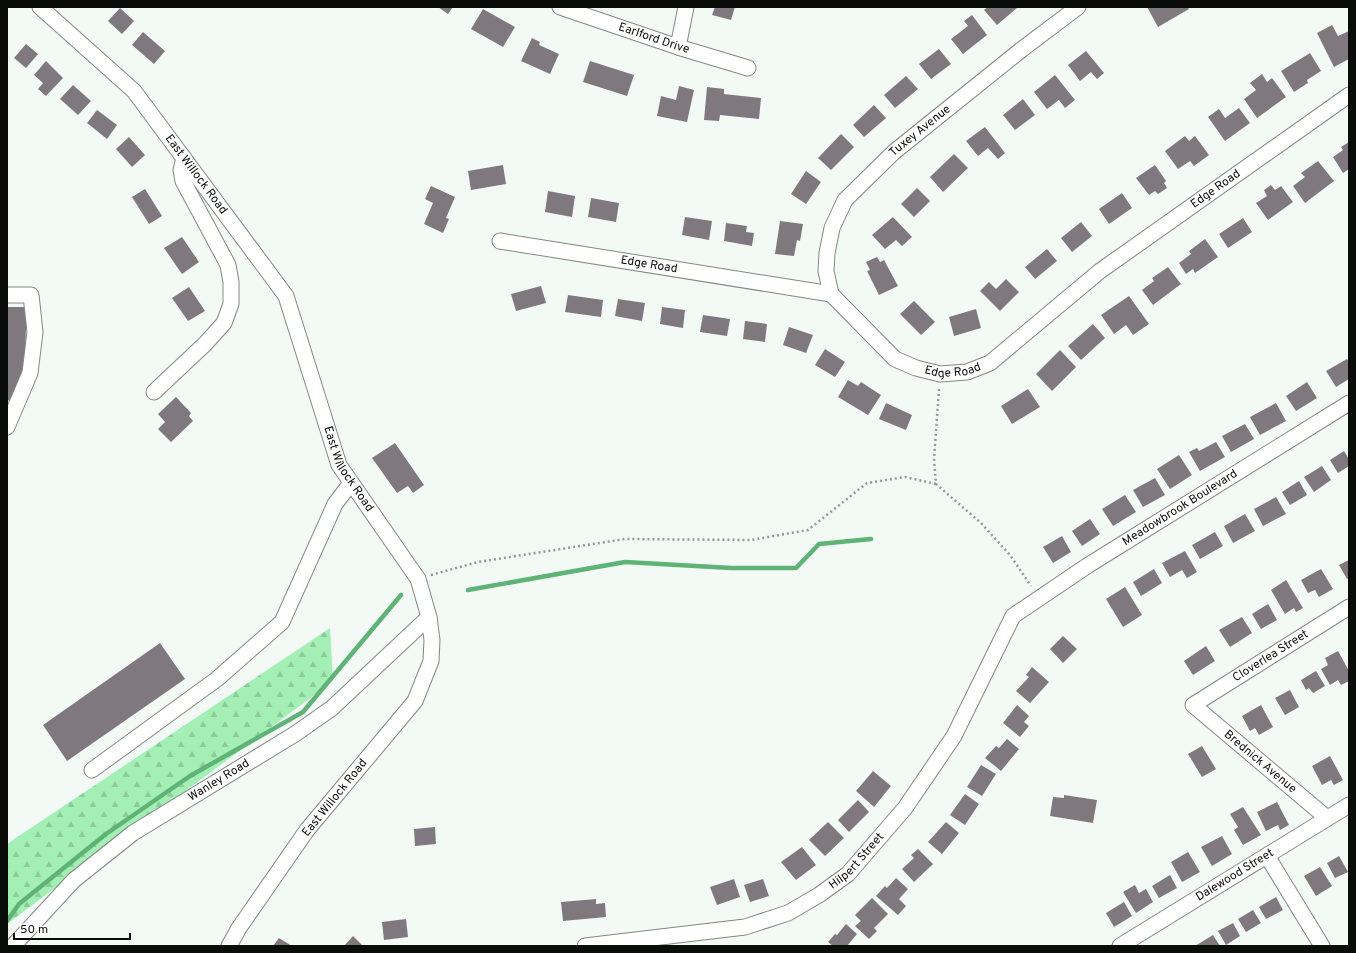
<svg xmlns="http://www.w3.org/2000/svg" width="1356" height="953" font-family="Overpass,sans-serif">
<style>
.forest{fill:url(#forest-firs)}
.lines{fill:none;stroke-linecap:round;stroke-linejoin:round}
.stream{stroke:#5fb376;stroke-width:4.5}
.building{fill:#7f797f}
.minor-casing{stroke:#828883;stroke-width:17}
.path{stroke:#959996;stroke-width:2.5;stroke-dasharray:2 3;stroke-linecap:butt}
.minor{stroke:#fff;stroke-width:15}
.labels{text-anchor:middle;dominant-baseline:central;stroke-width:3;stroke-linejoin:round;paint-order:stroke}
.street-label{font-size:12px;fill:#0a0c0a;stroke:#fff}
</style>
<defs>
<pattern id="forest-firs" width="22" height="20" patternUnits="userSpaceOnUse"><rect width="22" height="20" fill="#a3efb5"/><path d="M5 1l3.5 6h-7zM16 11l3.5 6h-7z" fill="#8bcc9a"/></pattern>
</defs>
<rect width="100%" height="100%" fill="#f3faf5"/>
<!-- forest -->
<polygon class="forest" points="330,628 333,681 7,924 7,844"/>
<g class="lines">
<!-- stream -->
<g class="stream">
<polyline points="468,590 625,562 731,568 796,568 819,544 871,539"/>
<polyline points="7,921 19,904 106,834 190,776 303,712 401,595"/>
</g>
</g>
<!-- building -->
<g class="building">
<polygon points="438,7 453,7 448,14"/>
<polygon points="715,7 735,7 731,20 712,15"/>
<polygon points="988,7 1016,7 1017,8 997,25 984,10"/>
<polygon points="1147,7 1187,7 1189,9 1158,27"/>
<polygon points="120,8 134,21 122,34 108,21"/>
<polygon points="483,9 515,27 503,47 471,29"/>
<polygon points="972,15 987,35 963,54 951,39 968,26 964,21"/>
<polygon points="1332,25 1338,36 1349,31 1349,59 1334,67 1317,33"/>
<polygon points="143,32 165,51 154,64 132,45"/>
<polygon points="532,38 540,42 539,45 559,54 550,74 521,61"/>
<polygon points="26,44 38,54 26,68 14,58"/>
<polygon points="939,49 951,64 931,79 919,64"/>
<polygon points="1086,51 1104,73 1097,79 1091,72 1080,81 1068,65"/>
<polygon points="1310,53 1321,71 1307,80 1308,83 1294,92 1281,71"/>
<polygon points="46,61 63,78 46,96 38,89 43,83 34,75"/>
<polygon points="590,61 634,75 627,96 583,82"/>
<polygon points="1262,74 1267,82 1272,78 1286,97 1257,118 1244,99 1256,90 1250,83"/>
<polygon points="1055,75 1075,100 1065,108 1059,100 1047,109 1034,92"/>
<polygon points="906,76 918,89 895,108 884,95"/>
<polygon points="73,85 91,101 78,115 60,99"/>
<polygon points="679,86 694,90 687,122 657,116 661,96 676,100"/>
<polygon points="707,87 724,89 724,94 761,98 759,119 720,115 719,121 704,120"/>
<polygon points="1023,99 1035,115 1015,130 1003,115"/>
<polygon points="874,105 886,118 864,137 853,125"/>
<polygon points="1239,108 1250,123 1225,141 1208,117 1219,109 1225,118"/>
<polygon points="97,110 117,125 107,139 87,123"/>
<polygon points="985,127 1005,153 998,159 988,148 978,156 966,141"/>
<polygon points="841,134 854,147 831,170 818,158"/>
<polygon points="1185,136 1189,141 1195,136 1209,155 1194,166 1190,161 1178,169 1165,151"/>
<polygon points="129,137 145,155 132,167 116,149"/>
<polygon points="1349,142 1349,169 1343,173 1333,157 1343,150 1341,147"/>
<polygon points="954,154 968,168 943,192 930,177"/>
<polygon points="1318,161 1334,181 1305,203 1293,186 1305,177 1301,173"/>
<polygon points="503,165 506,184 471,190 468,171"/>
<polygon points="1155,165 1166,181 1164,183 1167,188 1158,194 1155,191 1149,195 1136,178"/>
<polygon points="806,171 821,182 806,204 791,194"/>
<polygon points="1271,185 1275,190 1281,186 1293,202 1268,220 1256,203 1267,196 1264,190"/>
<polygon points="431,186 455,197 446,218 449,219 443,233 424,224 433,203 425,199"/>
<polygon points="917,188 930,201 914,217 901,204"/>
<polygon points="145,189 162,216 149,224 132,197"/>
<polygon points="548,191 575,196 572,217 545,212"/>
<polygon points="1122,193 1132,208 1109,224 1099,209"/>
<polygon points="591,198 619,203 616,222 588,217"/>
<polygon points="685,217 712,221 709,240 682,235"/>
<polygon points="893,217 912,237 902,246 896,240 885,249 872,235"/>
<polygon points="1243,218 1252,232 1228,248 1219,234"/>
<polygon points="780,221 803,224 800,241 797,240 794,256 775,254"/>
<polygon points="1081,222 1092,236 1072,252 1061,238"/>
<polygon points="726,223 747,226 746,232 754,233 752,246 724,241"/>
<polygon points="182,237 199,262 182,274 164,248"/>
<polygon points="1205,239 1218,257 1195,273 1193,269 1186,274 1179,263 1191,254 1189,251"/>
<polygon points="1047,249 1057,261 1035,279 1025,267"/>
<polygon points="877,257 880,262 884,260 898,286 879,295 867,271 870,270 866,262"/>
<polygon points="1168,267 1181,284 1153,305 1142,290 1154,281 1152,278"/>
<polygon points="1006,279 1019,292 1000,311 980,291 989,282 996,289"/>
<polygon points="541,286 546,303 516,311 511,294"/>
<polygon points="189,287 205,311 188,321 172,298"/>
<polygon points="568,295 603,300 601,317 565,312"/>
<polygon points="1129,296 1149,324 1133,335 1126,325 1114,334 1101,315"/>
<polygon points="618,299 645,303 642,321 615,316"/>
<polygon points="914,301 935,322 921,335 900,314"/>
<polygon points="7,307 27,307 25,352 22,371 14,402 7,400"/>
<polygon points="662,307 685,310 683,328 660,324"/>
<polygon points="976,309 981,328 954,336 949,317"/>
<polygon points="703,315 730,319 727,336 700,332"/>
<polygon points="745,321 767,324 765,342 743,339"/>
<polygon points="1093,324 1105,338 1081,360 1068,346"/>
<polygon points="789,327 813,335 806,353 783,345"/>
<polygon points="825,349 845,362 835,377 815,365"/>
<polygon points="1060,350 1076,367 1052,391 1036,374"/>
<polygon points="1347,359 1349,362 1349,379 1336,387 1326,371"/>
<polygon points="848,380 858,386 861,382 881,395 868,415 838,397"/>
<polygon points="1307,382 1317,398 1296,411 1286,396"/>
<polygon points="1028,389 1040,407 1012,424 1001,406"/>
<polygon points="176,397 191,413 189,416 193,421 171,442 158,429 165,422 158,414"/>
<polygon points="886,403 912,415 906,430 879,419"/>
<polygon points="1276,403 1286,421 1260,435 1250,417"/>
<polygon points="1245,424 1254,439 1231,452 1222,436"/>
<polygon points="1216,442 1225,457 1200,471 1189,452 1197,448 1199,451"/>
<polygon points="395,443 424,485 413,493 408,486 397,493 372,458"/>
<polygon points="1344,451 1349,459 1349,466 1338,473 1330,460"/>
<polygon points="1179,455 1192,475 1170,489 1157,469"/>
<polygon points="1322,466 1331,480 1314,492 1304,477"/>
<polygon points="1155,478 1165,495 1143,507 1133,490"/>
<polygon points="1299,481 1307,495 1290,505 1282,492"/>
<polygon points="1125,495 1136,512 1113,526 1102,509"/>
<polygon points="1276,497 1286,514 1263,526 1254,509"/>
<polygon points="1245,514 1255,531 1233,543 1224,526"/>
<polygon points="1090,519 1100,534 1082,546 1072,531"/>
<polygon points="1215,532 1223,546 1200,559 1192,545"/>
<polygon points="1062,536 1071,552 1053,563 1043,547"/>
<polygon points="1185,551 1197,572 1187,578 1182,570 1170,577 1162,563"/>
<polygon points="1349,560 1349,578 1347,579 1339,565"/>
<polygon points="1154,569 1162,583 1141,596 1133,582"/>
<polygon points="1321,569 1333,589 1319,597 1315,590 1308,593 1301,580"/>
<polygon points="1286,580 1303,608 1296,612 1294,608 1285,614 1271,590"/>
<polygon points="1125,587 1142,615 1123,627 1106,599"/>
<polygon points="1268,604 1277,620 1261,629 1252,614"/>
<polygon points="1242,617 1252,633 1230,647 1219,630"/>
<polygon points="1063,636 1077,649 1063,663 1050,649"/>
<polygon points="160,643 185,679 67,761 43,725"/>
<polygon points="1206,646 1215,661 1193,675 1184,661"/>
<polygon points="1338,651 1349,671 1349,681 1341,685 1338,680 1330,685 1321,669 1328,665 1325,658"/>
<polygon points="1032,667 1049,682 1030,703 1016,691 1029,677 1026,675"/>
<polygon points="1316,671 1325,686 1313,693 1309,688 1306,690 1301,680"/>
<polygon points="1290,690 1299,707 1285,715 1275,698"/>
<polygon points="1017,705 1029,716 1024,722 1029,726 1020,737 1003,723"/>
<polygon points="1261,705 1273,727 1259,735 1255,728 1250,731 1242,716"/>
<polygon points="1007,739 1019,749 1001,771 985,758 996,746 999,748"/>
<polygon points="1202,746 1216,769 1202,777 1188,754"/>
<polygon points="1330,756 1343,780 1334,785 1331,780 1322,785 1312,766"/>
<polygon points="981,765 996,774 982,796 967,787"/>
<polygon points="873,771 891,786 874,807 856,791"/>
<polygon points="965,794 979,804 965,825 950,815"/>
<polygon points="1064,795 1097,800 1093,823 1050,816 1053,797 1064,798"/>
<polygon points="858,800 869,812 849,832 838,820"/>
<polygon points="1277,802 1289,825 1280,830 1278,825 1266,831 1257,812"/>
<polygon points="1243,807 1261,835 1243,845 1234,830 1238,827 1230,814"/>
<polygon points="828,822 844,838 825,856 809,840"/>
<polygon points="946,822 959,833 942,854 928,842"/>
<polygon points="435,827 436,844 415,846 414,829"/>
<polygon points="1222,836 1232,854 1212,866 1201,847"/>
<polygon points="802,847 816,865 796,880 781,862"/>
<polygon points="918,849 933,864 914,882 902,869 914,858 911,855"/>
<polygon points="1188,852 1200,872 1182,882 1171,862"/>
<polygon points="1339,856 1348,872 1335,878 1327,863"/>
<polygon points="1320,867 1332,886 1316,896 1304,876"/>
<polygon points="1170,875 1177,888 1159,898 1152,886"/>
<polygon points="896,878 908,889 899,899 906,906 898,915 876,896 885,886 887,888"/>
<polygon points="734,879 740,897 717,905 710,887"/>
<polygon points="763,879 769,896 750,902 744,885"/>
<polygon points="1135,885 1139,893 1146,889 1153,902 1136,913 1123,892"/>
<polygon points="1276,897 1283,910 1266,919 1259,907"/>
<polygon points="872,898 888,914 874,928 877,931 869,939 855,926 861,921 855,915"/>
<polygon points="596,899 596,904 605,903 606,917 563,921 561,902"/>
<polygon points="1124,902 1132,916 1114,927 1106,913"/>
<polygon points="1253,910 1261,923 1246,932 1238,919"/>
<polygon points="406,919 408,937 384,940 382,922"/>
<polygon points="1233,923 1240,936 1226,945 1218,931"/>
<polygon points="846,924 857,934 847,946 833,946 828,942 835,934 837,935"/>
<polygon points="1213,935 1220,946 1195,946"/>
<polygon points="353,936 363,946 344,946"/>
<polygon points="279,938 292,946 273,946"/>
</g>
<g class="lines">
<!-- minor casing -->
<g class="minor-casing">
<g id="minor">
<path id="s1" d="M40 7 134 91 286 296 339 465 418 579 429 617 432 640 431 661 415 701 307 830 239 928 229 946"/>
<path id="s2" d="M560 7 678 47 748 68"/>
<polyline points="678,47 686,7"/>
<path id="s3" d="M500 241 831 294 895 359 916 368 940 374 967 372 990 363 1100 271 1349 95"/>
<path id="s4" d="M831 294 826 271 827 253 832 228 845 200 894 152 1021 50 1078 7"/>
<polyline points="7,295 31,295 35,332 30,373 7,427"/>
<polyline points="154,392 205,344 224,323 231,304 231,282 228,265 183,181 181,170 184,158"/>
<polyline points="92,770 217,679 282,622 335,504 351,483"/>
<path id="s5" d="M1327 818 1193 705 1349 607"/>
<polyline points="1267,856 1322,946"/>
<path id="s6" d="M13 946 74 880 133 833 295 734 332 708 429 617"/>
<path id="s7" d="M585 946 745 927 788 913 819 895 848 874 905 808 954 736 1013 616 1087 566 1349 403"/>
<path id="s8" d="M1120 946 1349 805"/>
</g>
</g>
<!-- path -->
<g class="path">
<polyline points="939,389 934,459 936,484 981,523 1010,555 1031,586"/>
<polyline points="431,575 478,562 625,539 751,540 808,530 867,483 905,477 936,484"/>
</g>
<!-- minor -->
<use href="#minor" class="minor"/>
</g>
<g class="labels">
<!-- street labels -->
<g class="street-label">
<text stroke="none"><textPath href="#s2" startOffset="99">Earlford Drive</textPath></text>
<text stroke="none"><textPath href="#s4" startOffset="200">Tuxey Avenue</textPath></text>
<text stroke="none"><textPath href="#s1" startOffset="230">East Willock Road</textPath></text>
<text stroke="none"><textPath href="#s3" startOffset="811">Edge Road</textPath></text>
<text stroke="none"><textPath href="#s3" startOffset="151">Edge Road</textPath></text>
<text stroke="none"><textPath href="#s3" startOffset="487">Edge Road</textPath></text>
<text stroke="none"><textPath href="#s1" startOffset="566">East Willock Road</textPath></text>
<text stroke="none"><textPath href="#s7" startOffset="785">Meadowbrook Boulevard</textPath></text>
<text stroke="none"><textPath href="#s5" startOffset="267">Cloverlea Street</textPath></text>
<text transform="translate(1260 762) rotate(40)">Brednick Avenue</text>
<text stroke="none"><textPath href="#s6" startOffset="266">Wanley Road</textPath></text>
<text transform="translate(335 798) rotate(-51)">East Willock Road</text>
<text stroke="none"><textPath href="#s7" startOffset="293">Hilpert Street</textPath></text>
<text stroke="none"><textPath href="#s8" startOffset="135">Dalewood Street</textPath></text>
</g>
</g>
<!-- border -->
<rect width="1356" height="953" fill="none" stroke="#0a0c0a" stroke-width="16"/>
<!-- scale -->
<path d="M14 933v6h116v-6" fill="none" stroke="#0a0c0a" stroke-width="2"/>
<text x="20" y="933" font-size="12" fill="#0a0c0a" stroke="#ffffff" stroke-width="3" paint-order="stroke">50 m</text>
</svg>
